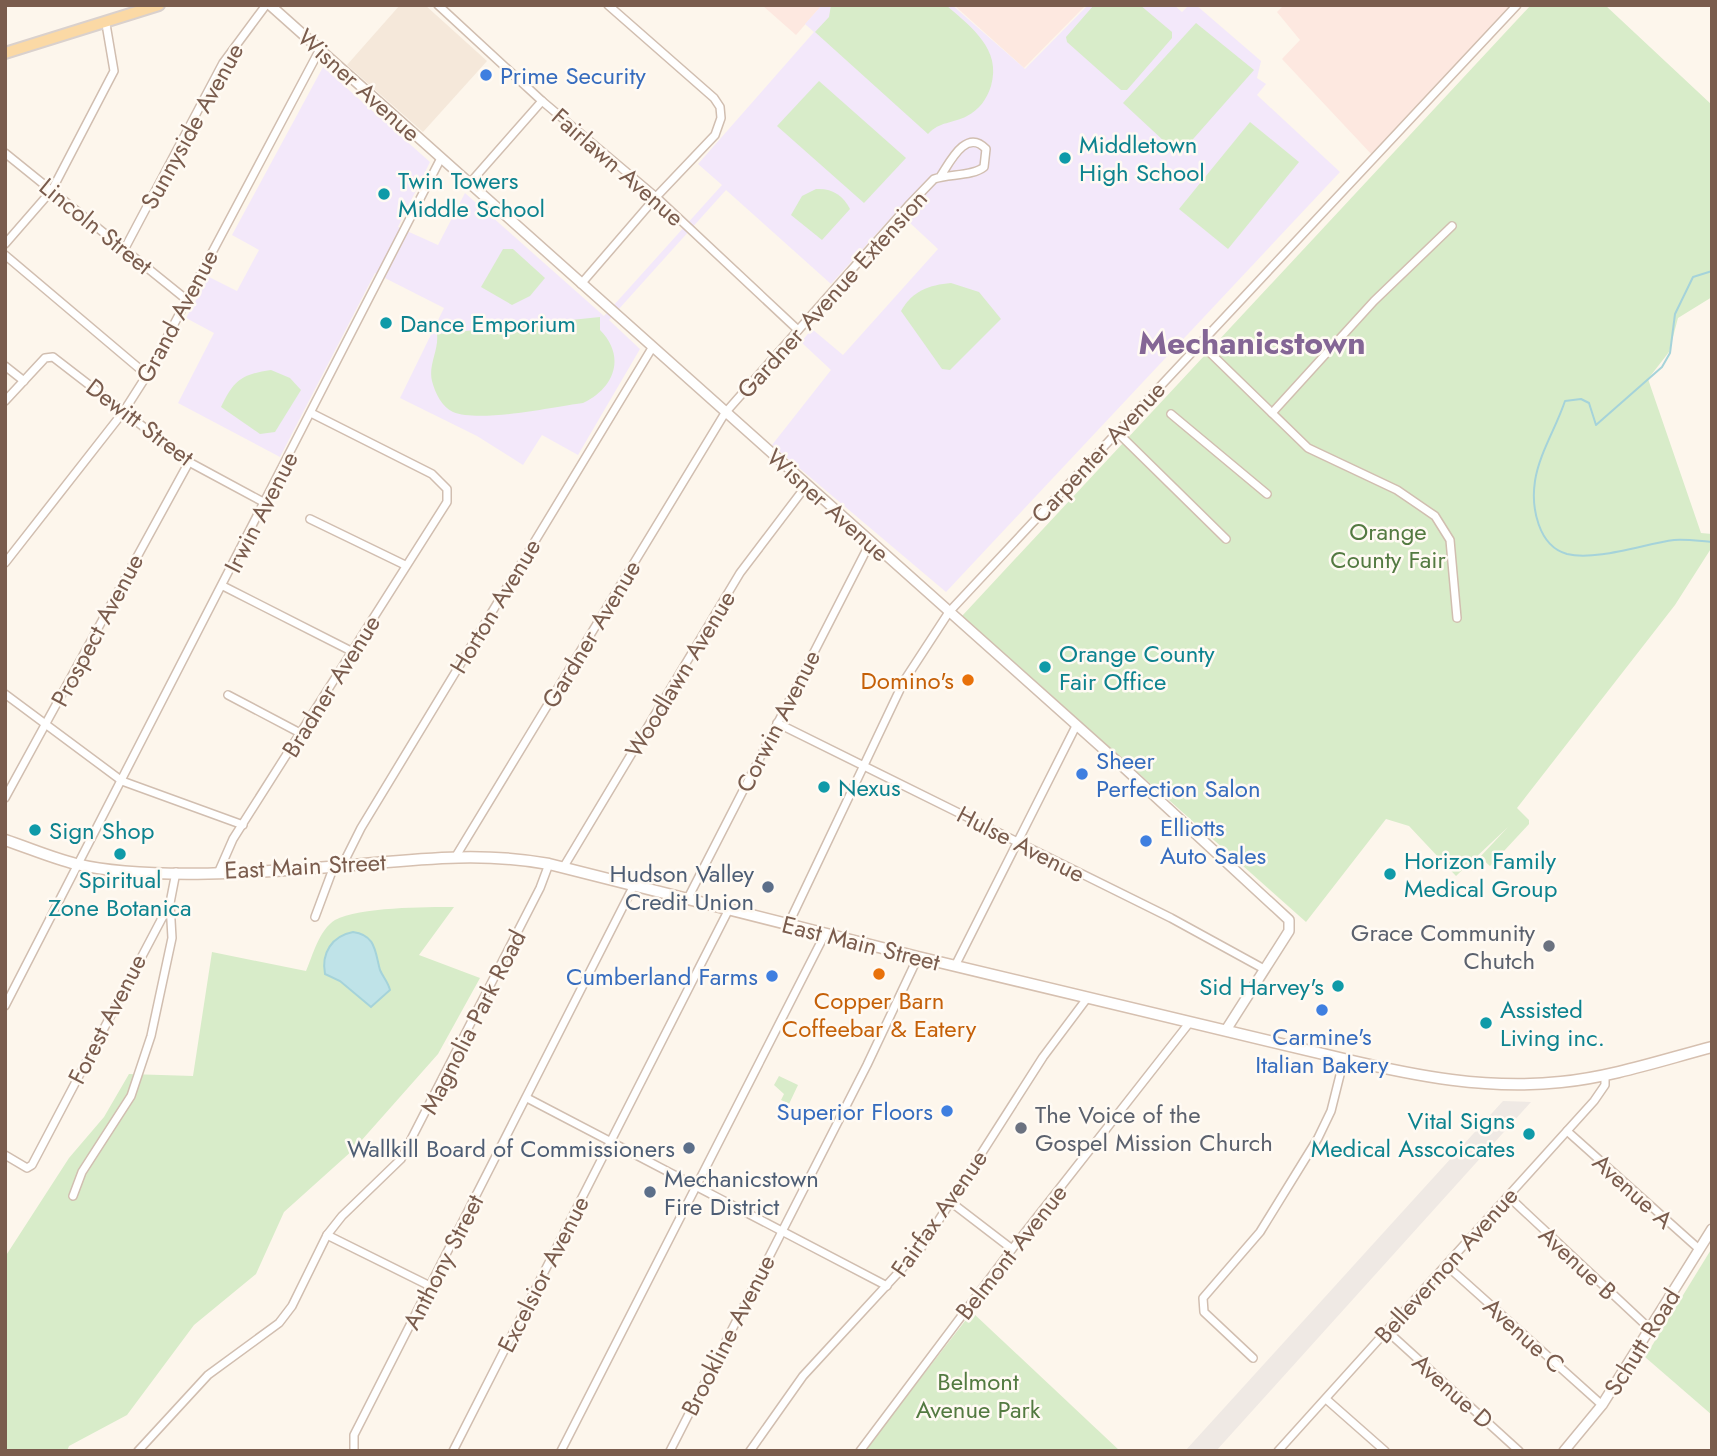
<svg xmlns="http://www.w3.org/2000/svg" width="1717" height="1456" font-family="Jost,sans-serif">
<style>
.residential{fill:#f5e8da}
.commercial{fill:#fde8e0}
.industrial{fill:#efe9e4}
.education{fill:#f3e8fa}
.green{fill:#d8ecc9}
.water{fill:#bfe3e8;stroke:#a5d3da;stroke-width:2}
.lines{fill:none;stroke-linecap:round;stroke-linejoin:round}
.stream{stroke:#a5d3da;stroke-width:2}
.minor-casing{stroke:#d1beb0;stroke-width:10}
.tertiary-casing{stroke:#d1beb0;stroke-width:12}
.secondary-casing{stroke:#d6c0b0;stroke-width:13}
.primary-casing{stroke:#dad1cd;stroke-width:14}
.minor{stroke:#fff;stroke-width:7}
.tertiary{stroke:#fff;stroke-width:9}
.secondary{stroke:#fff;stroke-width:10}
.primary{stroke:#fbd9a5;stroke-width:10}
.shop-dot{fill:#3f7fe0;stroke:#fffaf3;stroke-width:2.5}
.culture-dot{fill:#0f9aa8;stroke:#fffaf3;stroke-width:2.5}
.food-dot{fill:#e8710a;stroke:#fffaf3;stroke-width:2.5}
.service-dot{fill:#5c6f8a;stroke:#fffaf3;stroke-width:2.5}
.worship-dot{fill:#6b7280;stroke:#fffaf3;stroke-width:2.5}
.labels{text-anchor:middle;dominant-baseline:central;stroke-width:5;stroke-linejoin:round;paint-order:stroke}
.shop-label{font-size:24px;fill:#366cbe;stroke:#fffaf3;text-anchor:start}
.street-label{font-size:24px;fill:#7a5c4d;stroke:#fffaf3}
.culture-label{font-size:24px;fill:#0d838f;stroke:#fffaf3;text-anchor:start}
.park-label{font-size:24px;fill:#537a41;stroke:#fffaf3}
.food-label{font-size:24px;fill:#c56008;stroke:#fffaf3;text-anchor:end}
.service-label{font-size:24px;fill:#4e5e75;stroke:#fffaf3;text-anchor:end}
.worship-label{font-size:24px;fill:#5b616d;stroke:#fffaf3;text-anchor:end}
.district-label{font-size:32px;font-weight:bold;fill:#846695;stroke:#fffaf3}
</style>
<rect width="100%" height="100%" fill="#fdf6ec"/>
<!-- residential -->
<polygon class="residential" points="400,5 425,5 487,61 423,132 347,65"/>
<!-- commercial -->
<g class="commercial">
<polygon points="762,5 822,5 796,35"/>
<polygon points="954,5 1086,5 1024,68"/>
<polygon points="1284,5 1516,5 1374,157 1282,59 1300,40 1277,12"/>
</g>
<!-- industrial -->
<polygon class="industrial" points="1503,1101 1531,1102 1216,1451 1185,1451"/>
<!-- education -->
<polygon class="education" points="822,5 952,5 1025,69 1088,5 1174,5 1182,12 1189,5 1196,5 1261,61 1257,78 1266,84 1257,95 1340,172 946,592 772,445 831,370 801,342 812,329 843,355 938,249 909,222 917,212 906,201 831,284 726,190 609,320 640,349 578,455 542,435 523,465 477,436 400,398 444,308 375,273 280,457 178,403 214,333 186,318 209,277 237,291 259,250 232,235 323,67 430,162 398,227 438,245 465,193 604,316 722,185 698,164 814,32 805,24"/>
<!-- green -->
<g class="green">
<path d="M831 5H946C971 27 1002 49 991 86 987 99 979 110 967 116 952 124 940 121 928 134L815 32 829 17Z"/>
<polygon points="1094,5 1140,5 1172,32 1172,38 1127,90 1121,90 1067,42 1066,37"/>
<polygon points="1531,5 1605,5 1712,105 1712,297 1678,318 1669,352 1648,379 1701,533 1712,534 1712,547 1675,605 1517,808 1529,820 1529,824 1490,866 1480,857 1508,827 1456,876 1409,826 1386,819 1306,922 962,616"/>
<polygon points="1196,23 1254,70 1179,155 1123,103"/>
<polygon points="819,81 906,158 864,203 777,126"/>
<polygon points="1250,122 1299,162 1228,249 1179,209"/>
<path d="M816 189C832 188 843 195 850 209L822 240 791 215 802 196Z"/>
<polygon points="503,249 513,249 545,278 530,296 512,305 481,287"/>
<path d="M951 283 979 292 1001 319 950 370 942 369 901 311C912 291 929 285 951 283Z"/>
<path d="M600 317V330C626 356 615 388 583 403 553 407 480 423 453 412 442 407 435 393 432 381 428 365 439 350 437 334Z"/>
<path d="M271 370 290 378 301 390 275 432 260 434 221 407C233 381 242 374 271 370Z"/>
<path d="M454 907 419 955 480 978 438 1054 353 1150 284 1212 256 1274 194 1325 127 1415 69 1446 67 1451H5V1257L69 1158 104 1117 129 1074 193 1076 212 952 306 971C313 955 319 930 335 920 359 907 426 907 454 907Z"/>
<polygon points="779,1076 798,1085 789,1104 781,1100 784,1094 774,1085"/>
<polygon points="1712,1248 1712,1415 1645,1357"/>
<polygon points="972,1312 1120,1451 864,1451"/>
</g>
<!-- water -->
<path class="water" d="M353 932C376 935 375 952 380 970 383 977 388 982 390 990L371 1007 340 981 325 974C321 953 332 936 353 932Z"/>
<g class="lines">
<!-- stream -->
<path class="stream" d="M1712 271 1693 277 1675 314 1670 353 1662 367 1596 425 1589 403 1581 399 1565 401C1556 428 1539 454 1535 481 1531 507 1538 546 1567 554 1596 561 1644 544 1674 540 1686 539 1699 541 1712 542"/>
<!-- minor casing -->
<g class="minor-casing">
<g id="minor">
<polyline points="438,5 542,101 656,197 798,330"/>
<polyline points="5,153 187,300"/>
<polyline points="469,184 542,101"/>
<polyline points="5,244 52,190 114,71 106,24"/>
<polyline points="124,250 223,63 266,5"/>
<polyline points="5,255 147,375"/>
<polyline points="581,284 656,197 715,135 721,118 720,107 714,98 608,5"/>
<polyline points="1200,343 1308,448 1397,490 1435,516 1450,540 1457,618"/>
<polyline points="5,366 24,381"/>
<polyline points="5,401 45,358 53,357 189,462 265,503"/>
<polyline points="1272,413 1374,301 1452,226"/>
<polyline points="1171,414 1267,494"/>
<polyline points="1117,432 1226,539"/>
<polyline points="310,519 405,565"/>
<polyline points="5,563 124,411 147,375 319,51"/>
<polyline points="223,586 353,652"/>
<polyline points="5,694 122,781 243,825"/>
<polyline points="228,695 302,734"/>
<polyline points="777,723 1171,918 1264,969"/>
<polyline points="5,798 189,462"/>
<path d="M456 856 725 413 908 206 934 179C949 174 973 176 984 167L986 149C966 128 950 162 940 177"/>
<polyline points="342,866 361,828 652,348"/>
<polyline points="563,868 740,573 806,486"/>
<polyline points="219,871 233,839 447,502 447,489 432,474 311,413"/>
<polyline points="687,900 870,543"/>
<polyline points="315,917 334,866"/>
<polyline points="788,925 904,681 949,612 1517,5"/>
<polyline points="955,966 1076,726"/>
<polyline points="5,1006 441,158"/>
<polyline points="527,1098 887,1286"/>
<polyline points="1567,1131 1699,1249"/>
<polyline points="5,1155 27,1168 32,1165 170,903 176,872"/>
<polyline points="73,1196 82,1172 131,1096 151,1036 172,938 170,903"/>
<polyline points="1508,1196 1650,1329"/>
<polyline points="952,1203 1012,1249"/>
<polyline points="327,1235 430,1286"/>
<polyline points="1446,1265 1602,1405"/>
<polyline points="1387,1331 1519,1451"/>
<polyline points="1253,1358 1204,1312 1203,1298 1260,1232 1318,1138 1331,1111 1344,1059"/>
<polyline points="1326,1399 1385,1451"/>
<polyline points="138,1451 208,1375 279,1323 292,1306 327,1235 342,1216 401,1159 540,888 549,864"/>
<polyline points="354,1451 354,1435 633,887"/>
<polyline points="453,1451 728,911"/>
<polyline points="561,1451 825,934"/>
<polyline points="670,1451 867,1065 918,957"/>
<polyline points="750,1451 803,1376 921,1248 1043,1057 1088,997"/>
<polyline points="860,1451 1012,1249 1190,1022"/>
<polyline points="1278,1451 1594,1101 1605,1085 1605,1075"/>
</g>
</g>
<!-- tertiary casing -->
<g class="tertiary-casing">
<g id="tertiary">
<polyline points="270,5 1119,763 1289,920 1289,931 1226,1030"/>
<polyline points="1564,1451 1602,1405 1712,1229"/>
</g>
</g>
<!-- secondary casing -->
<g class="secondary-casing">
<path id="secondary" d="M5 840C29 848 52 858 76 864 147 881 268 872 342 866 412 860 479 851 549 864L918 957 1344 1059C1416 1076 1487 1090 1561 1082 1612 1077 1662 1060 1712 1047"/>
</g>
<!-- primary casing -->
<g class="primary-casing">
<polyline id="primary" points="5,53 159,5"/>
</g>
<!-- minor -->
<use href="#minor" class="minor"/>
<!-- tertiary -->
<use href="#tertiary" class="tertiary"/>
<!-- secondary -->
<use href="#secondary" class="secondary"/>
<!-- primary -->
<use href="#primary" class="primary"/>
</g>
<!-- markers -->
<g class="shop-dot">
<circle cx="486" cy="75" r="7"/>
<circle cx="1082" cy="774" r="7"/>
<circle cx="1146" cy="841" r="7"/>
<circle cx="772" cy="976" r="7"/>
<circle cx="1322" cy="1010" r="7"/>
<circle cx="947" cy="1111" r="7"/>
</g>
<g class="culture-dot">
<circle cx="1065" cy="158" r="7"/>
<circle cx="384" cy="194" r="7"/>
<circle cx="386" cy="323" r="7"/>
<circle cx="1045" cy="667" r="7"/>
<circle cx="824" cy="787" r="7"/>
<circle cx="35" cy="830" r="7"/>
<circle cx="120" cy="854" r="7"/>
<circle cx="1390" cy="874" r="7"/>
<circle cx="1338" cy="986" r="7"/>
<circle cx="1486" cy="1023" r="7"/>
<circle cx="1529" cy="1134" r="7"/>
</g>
<g class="food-dot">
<circle cx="968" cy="680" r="7"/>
<circle cx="879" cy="974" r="7"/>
</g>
<g class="service-dot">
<circle cx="768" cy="887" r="7"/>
<circle cx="689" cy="1148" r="7"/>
<circle cx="650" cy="1192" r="7"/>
</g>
<g class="worship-dot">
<circle cx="1549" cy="946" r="7"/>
<circle cx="1021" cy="1128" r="7"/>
</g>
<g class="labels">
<!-- shop labels -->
<g class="shop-label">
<text x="500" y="75">Prime Security</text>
<text x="1096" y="760">Sheer<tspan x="1096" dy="28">Perfection Salon</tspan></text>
<text x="1160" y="827">Elliotts<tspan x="1160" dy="28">Auto Sales</tspan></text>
<text x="758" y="976" text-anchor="end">Cumberland Farms</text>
<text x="1322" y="1036" text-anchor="middle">Carmine's<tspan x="1322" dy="28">Italian Bakery</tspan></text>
<text x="933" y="1111" text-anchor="end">Superior Floors</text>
</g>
<!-- street labels -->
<g class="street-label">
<text transform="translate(359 85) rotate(42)">Wisner Avenue</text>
<text transform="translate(192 126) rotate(-61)">Sunnyside Avenue</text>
<text transform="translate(618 167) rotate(41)">Fairlawn Avenue</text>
<text transform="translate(96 226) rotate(39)">Lincoln Street</text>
<text transform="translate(832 294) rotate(-48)">Gardner Avenue Extension</text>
<text transform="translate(177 316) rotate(-62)">Grand Avenue</text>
<text transform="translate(140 422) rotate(37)">Dewitt Street</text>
<text transform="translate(1098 452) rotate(-47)">Carpenter Avenue</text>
<text transform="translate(828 505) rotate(42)">Wisner Avenue</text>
<text transform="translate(261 512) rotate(-63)">Irwin Avenue</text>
<text transform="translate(495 606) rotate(-59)">Horton Avenue</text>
<text transform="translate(97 630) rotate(-62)">Prospect Avenue</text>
<text transform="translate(591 634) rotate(-59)">Gardner Avenue</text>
<text transform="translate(680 674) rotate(-59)">Woodlawn Avenue</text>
<text transform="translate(331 686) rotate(-58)">Bradner Avenue</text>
<text transform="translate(778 721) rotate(-63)">Corwin Avenue</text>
<text transform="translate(1021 844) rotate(27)">Hulse Avenue</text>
<text transform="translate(305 866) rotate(-3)">East Main Street</text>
<text transform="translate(861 943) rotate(14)">East Main Street</text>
<text transform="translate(107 1019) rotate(-63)">Forest Avenue</text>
<text transform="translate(473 1022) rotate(-63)">Magnolia Park Road</text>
<text transform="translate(1633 1191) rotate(42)">Avenue A</text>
<text transform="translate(939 1213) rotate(-55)">Fairfax Avenue</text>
<text transform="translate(1011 1252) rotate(-52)">Belmont Avenue</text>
<text transform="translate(443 1262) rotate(-63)">Anthony Street</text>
<text transform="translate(1578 1263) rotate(43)">Avenue B</text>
<text transform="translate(1446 1265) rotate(-48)">Bellevernon Avenue</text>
<text transform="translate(543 1274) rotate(-63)">Excelsior Avenue</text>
<text transform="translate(728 1335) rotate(-63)">Brookline Avenue</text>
<text transform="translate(1524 1335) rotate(42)">Avenue C</text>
<text transform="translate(1642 1342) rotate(-58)">Schutt Road</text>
<text transform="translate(1453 1391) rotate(42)">Avenue D</text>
</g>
<!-- culture labels -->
<g class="culture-label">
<text x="1079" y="144">Middletown<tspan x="1079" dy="28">High School</tspan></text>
<text x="398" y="180">Twin Towers<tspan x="398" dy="28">Middle School</tspan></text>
<text x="400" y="323">Dance Emporium</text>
<text x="1059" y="653">Orange County<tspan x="1059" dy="28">Fair Office</tspan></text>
<text x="838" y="787">Nexus</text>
<text x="49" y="830">Sign Shop</text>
<text x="1404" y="860">Horizon Family<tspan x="1404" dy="28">Medical Group</tspan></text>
<text x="120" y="879" text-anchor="middle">Spiritual<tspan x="120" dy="28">Zone Botanica</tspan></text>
<text x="1324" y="986" text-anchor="end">Sid Harvey's</text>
<text x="1500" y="1009">Assisted<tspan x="1500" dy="28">Living inc.</tspan></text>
<text x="1515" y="1120" text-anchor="end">Vital Signs<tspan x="1515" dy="28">Medical Asscoicates</tspan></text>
</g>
<!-- park labels -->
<g class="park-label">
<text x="1388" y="531">Orange<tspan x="1388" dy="28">County Fair</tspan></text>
<text x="978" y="1381">Belmont<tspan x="978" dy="28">Avenue Park</tspan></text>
</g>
<!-- food labels -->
<g class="food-label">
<text x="954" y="680">Domino's</text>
<text x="879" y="1000" text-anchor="middle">Copper Barn<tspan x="879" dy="28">Coffeebar &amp; Eatery</tspan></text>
</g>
<!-- service labels -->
<g class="service-label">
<text x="754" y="873">Hudson Valley<tspan x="754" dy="28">Credit Union</tspan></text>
<text x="675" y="1148">Wallkill Board of Commissioners</text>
<text x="664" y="1178" text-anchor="start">Mechanicstown<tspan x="664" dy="28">Fire District</tspan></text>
</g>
<!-- worship labels -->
<g class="worship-label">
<text x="1535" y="932">Grace Community<tspan x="1535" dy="28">Chutch</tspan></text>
<text x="1035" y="1114" text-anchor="start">The Voice of the<tspan x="1035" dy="28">Gospel Mission Church</tspan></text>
</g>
<!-- district labels -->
<g class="district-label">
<text x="1252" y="343">Mechanicstown</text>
</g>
</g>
<!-- border -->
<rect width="1717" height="1456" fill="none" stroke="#7a5c4d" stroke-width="14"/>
</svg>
